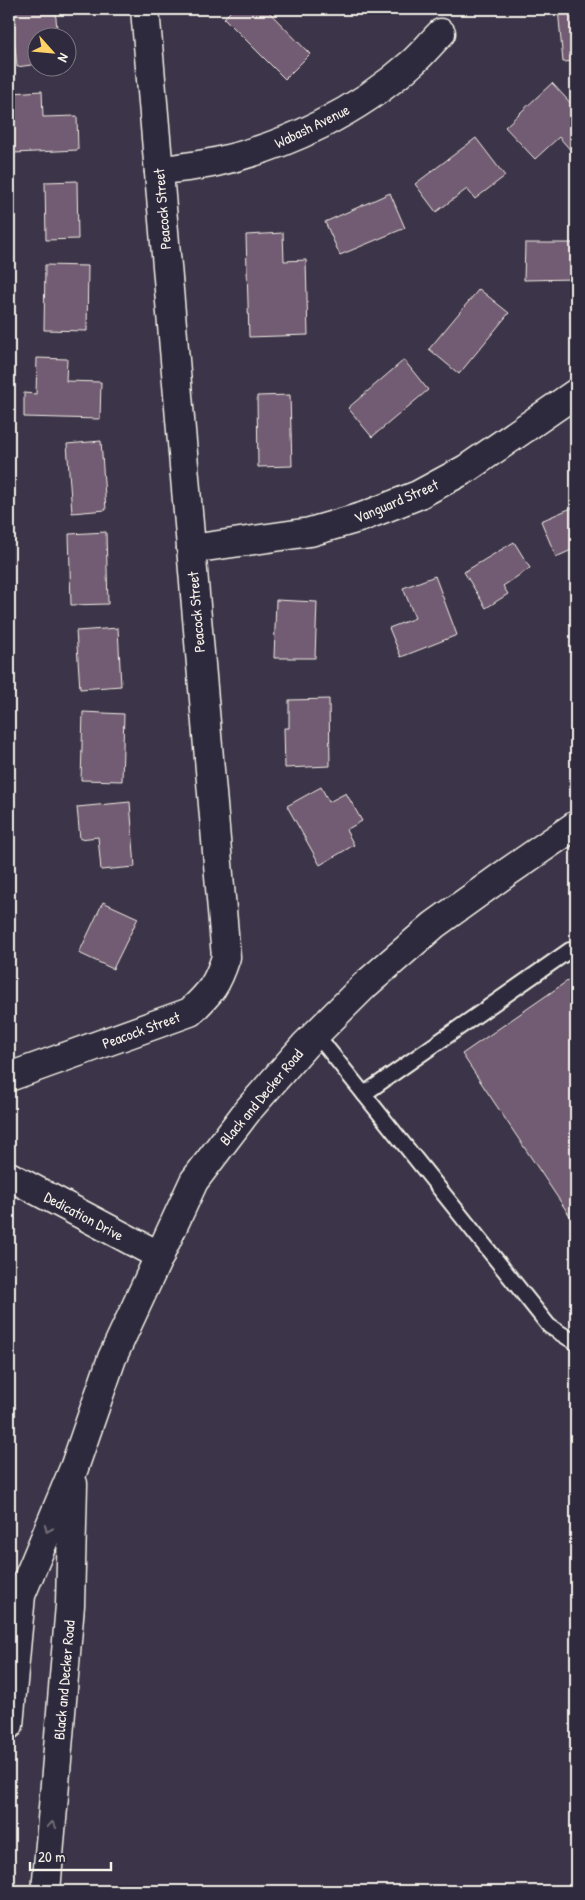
<svg xmlns="http://www.w3.org/2000/svg" width="585" height="1900" font-family="'Patrick Hand',sans-serif">
<style>
.building{fill:#725c73;stroke:#f4f1e8}
.lines{fill:none;stroke-linecap:round;stroke-linejoin:round}
.lane-casing{stroke:#f4f1e8;stroke-width:18}
.street-casing{stroke:#f4f1e8;stroke-width:31}
.secondary-casing{stroke:#f4f1e8;stroke-width:31}
.lane{stroke:#2f2a3d;stroke-width:14}
.street{stroke:#2f2a3d;stroke-width:28}
.secondary{stroke:#2f2a3d;stroke-width:28}
.oneway{stroke:#747079}
.labels{text-anchor:middle;dominant-baseline:central;stroke-width:4.5;stroke-linejoin:round;paint-order:stroke}
.street-label{font-size:15px;fill:#f4f1e8;stroke:#2f2a3d}
</style>
<rect width="100%" height="100%" fill="#3c3448"/>
<filter id="ink" filterUnits="userSpaceOnUse"><feTurbulence type="fractalNoise" baseFrequency=".02" numOctaves="2"/><feDisplacementMap in="SourceGraphic" scale="10" xChannelSelector="R" yChannelSelector="G"/><feConvolveMatrix kernelMatrix="1 2 1 2 8 2 1 2 1" color-interpolation-filters="sRGB"/></filter>
<g filter="url(#ink)">
<!-- building -->
<g class="building">
<polygon points="11,9 55,9 58,38 38,38 38,64 17,67"/>
<polygon points="233,9 266,9 310,54 285,79 224,18"/>
<polygon points="558,9 576,9 576,61 563,62"/>
<polygon points="552,83 576,109 576,121 575,123 576,124 576,150 573,153 559,137 535,159 505,127"/>
<polygon points="42,91 43,117 77,116 78,150 14,153 12,93"/>
<polygon points="476,138 505,176 475,199 467,189 436,212 415,184"/>
<polygon points="77,181 78,239 46,240 45,182"/>
<polygon points="390,193 405,228 340,255 325,222"/>
<polygon points="283,233 284,261 306,260 308,335 249,337 246,235"/>
<polygon points="525,243 576,243 576,279 524,280"/>
<polygon points="45,265 88,266 87,331 44,330"/>
<polygon points="479,289 509,313 459,374 429,349"/>
<polygon points="37,358 67,359 66,381 101,382 100,419 24,417 24,393 36,394"/>
<polygon points="404,360 428,390 372,437 348,408"/>
<polygon points="290,395 292,466 258,467 257,396"/>
<polygon points="101,441 106,510 72,513 67,444"/>
<polygon points="576,506 576,548 556,557 541,521"/>
<polygon points="106,532 108,604 71,605 69,534"/>
<polygon points="514,542 530,568 503,586 508,594 486,608 464,572"/>
<polygon points="435,576 457,635 401,657 389,628 415,618 403,588"/>
<polygon points="276,600 317,602 315,658 274,658"/>
<polygon points="118,628 121,686 80,689 76,631"/>
<polygon points="329,699 330,766 285,768 284,728 289,728 289,700"/>
<polygon points="83,712 124,714 122,781 81,780"/>
<polygon points="321,787 329,802 346,793 362,821 346,830 354,845 320,865 287,806"/>
<polygon points="130,802 135,867 101,870 98,837 80,839 77,807"/>
<polygon points="103,902 138,918 113,969 79,953"/>
<polygon points="576,975 576,1225 462,1054"/>
</g>
<g class="lines">
<!-- lane casing -->
<g class="lane-casing">
<g id="lane">
<polyline points="316,1034 549,1326 576,1343"/>
<polyline points="364,1094 570,950"/>
</g>
</g>
<!-- street casing -->
<g class="street-casing">
<g id="street">
<path d="M159 171C178 168 197 166 216 162 287 146 357 112 412 63 422 54 431 43 441 33"/>
<polyline points="191,549 310,532 362,517 418,495 466,469 576,393"/>
<path d="M9 1077 190 1012C211 992 217 985 226 957L145 9"/>
</g>
</g>
<!-- secondary casing -->
<g class="secondary-casing">
<g id="secondary">
<polyline points="9,1176 160,1256"/>
<polyline points="9,1725 21,1595 74,1468 112,1358 194,1181 248,1110 305,1045 365,985 434,925 502,876 576,825"/>
<polyline points="46,1891 70,1605 73,1484"/>
</g>
</g>
<!-- lane -->
<use href="#lane" class="lane"/>
<!-- street -->
<use href="#street" class="street"/>
<!-- secondary -->
<use href="#secondary" class="secondary"/>
</g>
<!-- one-way arrows -->
<defs><path id="oneway-chevron" d="M-2-3.5L2.5 0L-2 3.5" fill="none" stroke-width="1.6" stroke-linecap="round" stroke-linejoin="round" transform="scale(1.25)"/></defs>
<g class="oneway">
<use href="#oneway-chevron" transform="translate(48 1529) rotate(112)"/>
<use href="#oneway-chevron" transform="translate(52 1825) rotate(-85)"/>
</g>
</g>
<g class="labels">
<!-- street labels -->
<g class="street-label">
<text transform="translate(312 126) rotate(-26)">Wabash Avenue</text>
<text transform="translate(162 209) rotate(-95)">Peacock Street</text>
<text transform="translate(396 501) rotate(-23)">Vanguard Street</text>
<text transform="translate(196 612) rotate(-95)">Peacock Street</text>
<text transform="translate(141 1030) rotate(-20)">Peacock Street</text>
<text transform="translate(261 1097) rotate(-50)">Black and Decker Road</text>
<text transform="translate(84 1216) rotate(28)">Dedication Drive</text>
<text transform="translate(64 1680) rotate(-85)">Black and Decker Road</text>
</g>
</g>
<!-- margin -->
<rect width="585" height="1900" fill="none" stroke="#2f2a3d" stroke-width="30"/>
<rect x="15" y="15" width="555" height="1870" fill="none" stroke="#f4f1e8" stroke-width="2" filter="url(#ink)"/>
<!-- north arrow -->
<g transform="translate(52 52) rotate(117)"><circle r="24" fill="#2f2a3d" stroke="#7e7a81"/>
<path d="M0-4L9 19L0 12L-9 19Z" fill="#ffd166"/>
<text y="-8" font-size="14" font-weight="bold" text-anchor="middle" fill="#f4f1e8">N</text>
</g>
<!-- scale -->
<path d="M30 1862v8h81v-8" fill="none" stroke="#f4f1e8" stroke-width="2.5"/>
<text x="38" y="1862" font-size="15" fill="#f4f1e8" stroke="#2f2a3d" stroke-width="4" paint-order="stroke">20 m</text>
</svg>
